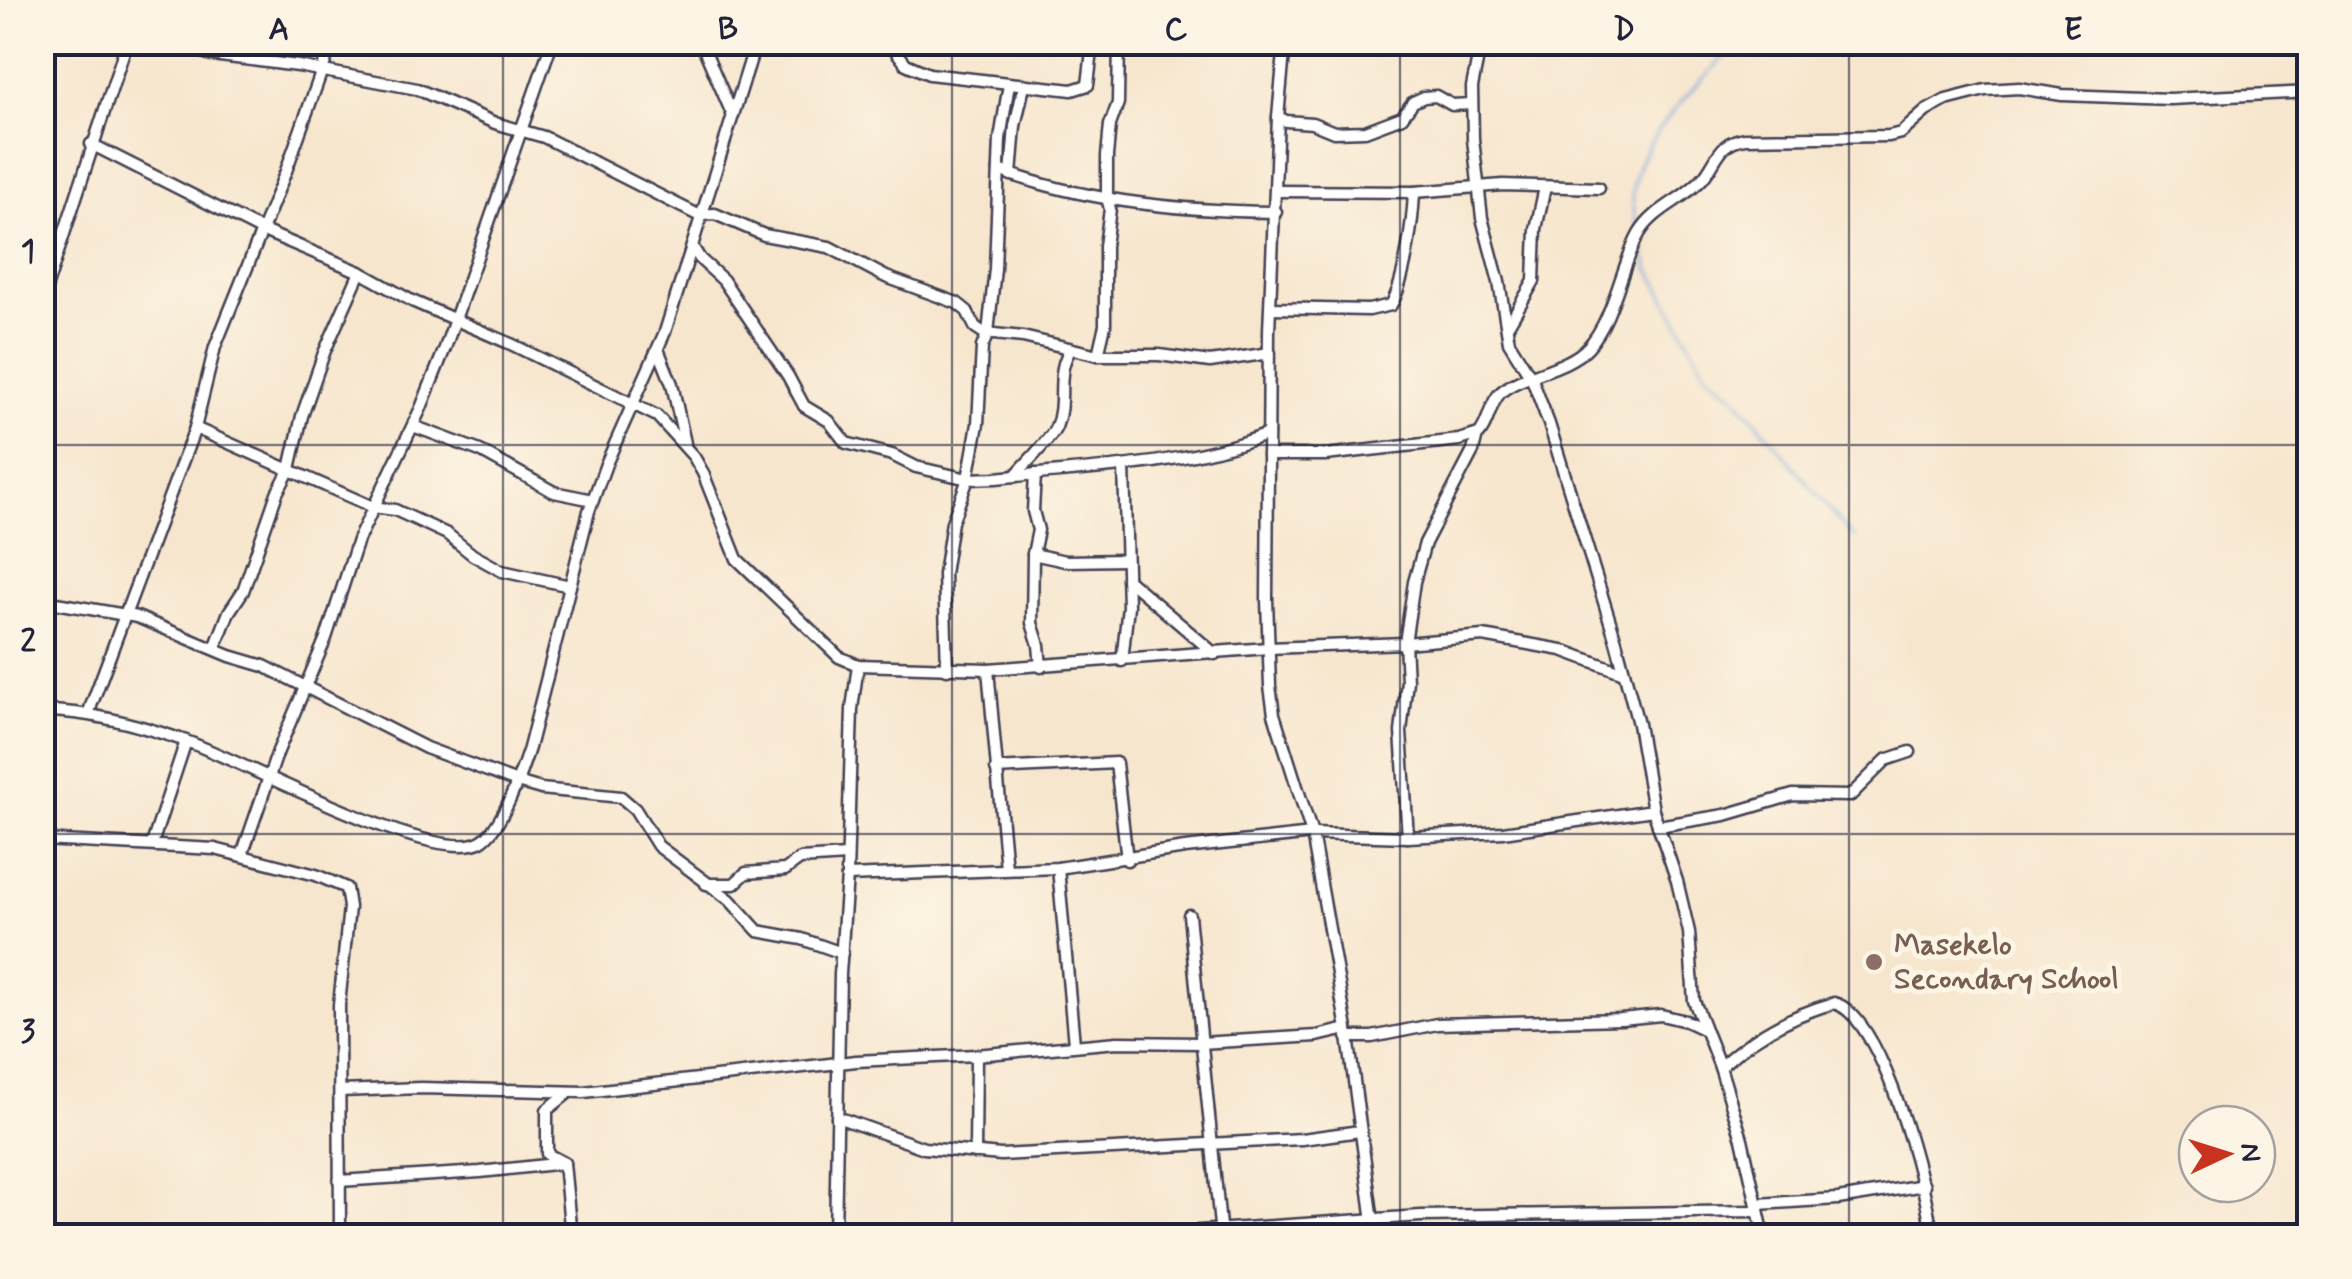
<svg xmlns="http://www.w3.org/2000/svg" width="2352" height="1279" font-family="Mynerve,sans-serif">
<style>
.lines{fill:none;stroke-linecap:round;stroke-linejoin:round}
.stream{stroke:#75a3dd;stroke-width:2.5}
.minor-casing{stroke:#423f51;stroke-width:15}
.minor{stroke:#fff;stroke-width:10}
.grid{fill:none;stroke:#22223b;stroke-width:2.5;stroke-opacity:0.55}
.education-dot{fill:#8d6e63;stroke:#fcf5e5;stroke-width:4}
.labels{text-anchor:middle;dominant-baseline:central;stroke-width:10;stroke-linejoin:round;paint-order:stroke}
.education-label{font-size:30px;font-weight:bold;fill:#785e54;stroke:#fcf5e5;text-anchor:start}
.neatline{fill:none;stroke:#22223b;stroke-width:4}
.grid-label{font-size:32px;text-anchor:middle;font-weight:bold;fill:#22223b}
</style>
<rect width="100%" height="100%" fill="#fcf5e5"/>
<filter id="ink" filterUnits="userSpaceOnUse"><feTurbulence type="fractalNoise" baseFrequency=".01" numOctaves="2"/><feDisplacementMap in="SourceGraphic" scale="20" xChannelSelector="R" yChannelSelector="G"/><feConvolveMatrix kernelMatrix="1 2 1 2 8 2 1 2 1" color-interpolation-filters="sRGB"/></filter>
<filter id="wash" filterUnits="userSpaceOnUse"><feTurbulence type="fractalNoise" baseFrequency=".0048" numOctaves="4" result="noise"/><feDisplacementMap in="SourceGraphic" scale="40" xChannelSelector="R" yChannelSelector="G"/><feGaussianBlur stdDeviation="2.25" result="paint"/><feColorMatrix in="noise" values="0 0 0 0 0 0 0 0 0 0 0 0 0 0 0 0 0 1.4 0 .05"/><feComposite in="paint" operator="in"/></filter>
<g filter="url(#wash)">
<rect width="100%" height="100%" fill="#f7e6ce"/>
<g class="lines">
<!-- stream -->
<g class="stream">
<path d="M1637 227C1635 214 1631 201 1633 188 1641 136 1694 88 1728 53L1730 44 1715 55 1712 42"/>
<polyline points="1640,240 1649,268 1706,372 1735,396 1854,538"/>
</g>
</g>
</g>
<g filter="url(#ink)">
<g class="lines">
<!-- minor casing -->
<g class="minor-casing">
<g id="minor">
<polyline points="168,42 212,55 298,66 417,89 495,123 544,137 698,215 715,214 764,235 829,247 886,277 957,303 967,311 975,327 984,333 1023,337 1098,355 1159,355 1210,362 1270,353"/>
<polyline points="701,42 733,116"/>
<polyline points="889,42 906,64 929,74 1072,90 1088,85 1093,42"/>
<polyline points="1285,42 1278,117 1269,331 1267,599 1270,686 1274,714 1312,834 1347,1029 1375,1236"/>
<polyline points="1481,42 1472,87 1473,139 1482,218 1499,282 1509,342 1532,379 1549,424 1616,641 1638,724 1653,810 1677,881 1689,932 1694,1001 1720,1067 1742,1139 1764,1236"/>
<polyline points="1278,117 1286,121 1312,123 1334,132 1365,131 1402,117 1413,102 1424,97 1436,96 1452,105 1471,104"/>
<polyline points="91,144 261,230 360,272 412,301 511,344 657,416 694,457 703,473 737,559 839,657 858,665 988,669 1268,648 1405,643 1483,636 1562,650 1624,673"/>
<path d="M999 170C1083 202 1186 211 1276 212"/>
<polyline points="1011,175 1015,126 1024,86"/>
<polyline points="1277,191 1414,192 1503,185 1599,188"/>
<path d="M692 246 700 259 723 280 788 376 804 406 829 421 846 443 892 455 916 467 968 479 996 478C1089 468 1180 467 1268 434"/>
<polyline points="42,301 127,42"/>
<path d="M1271 308 1369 310 1391 305C1405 282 1413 220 1414 192"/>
<polyline points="1507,327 1534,281 1536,229 1545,187"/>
<polyline points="658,349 672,384 685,443"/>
<polyline points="1098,355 1105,325 1105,246 1110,209 1107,198 1107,156 1110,125 1118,103 1119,42"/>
<polyline points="413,426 480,451 554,492 593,500"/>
<polyline points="195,428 373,507 395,510 447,534 473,555 502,571 570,586"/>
<path d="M1268 455H1325L1459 440 1479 434C1489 423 1489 405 1500 393 1518 375 1567 370 1588 347 1614 319 1621 266 1639 234 1654 208 1684 200 1703 178 1718 160 1718 142 1745 138L1889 136 1901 133 1926 111 1946 100 1985 90 2019 88 2062 95 2170 99 2310 92"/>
<polyline points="1035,474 1033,511 1038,530 1033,554 1032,623 1039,645 1041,667"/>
<path d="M1015 476C1024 465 1052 438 1056 427 1067 401 1054 372 1071 349"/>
<polyline points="1033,554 1065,561 1126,560"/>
<polyline points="1127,579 1215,654"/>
<polyline points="42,603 56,603 137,617 230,656 264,666 426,748 517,782 541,789 621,797 635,809 658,846 730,900 758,931 802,939 842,953"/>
<polyline points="215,648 229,612 243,591 277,493 290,469 302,416 324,353 360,272"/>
<polyline points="1122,661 1128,606 1124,466"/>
<polyline points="947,669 944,574 952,522 968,479 978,424 982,347 988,333 995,269 1000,139 1009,84"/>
<polyline points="988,669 1006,869"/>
<path d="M42 711C91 711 138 725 183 740 239 758 434 868 481 841 503 828 521 772 529 748L589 511 606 464 665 332 756 42"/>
<polyline points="88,714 195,428 215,347 286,171 332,42"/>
<polyline points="996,769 1116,763 1127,860"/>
<polyline points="1658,826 1725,815 1793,795 1850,796 1886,760 1910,752"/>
<polyline points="1408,837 1401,732 1407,681 1405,643 1414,582 1425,543 1473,451 1477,435"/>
<polyline points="42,840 215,849 316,875 346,888 349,907 339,1005 340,1236"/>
<polyline points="152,844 186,741"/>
<polyline points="242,855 278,751 326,638 358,540 421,408 445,348 552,42"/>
<polyline points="1058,868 1074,1044"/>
<polyline points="847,876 1058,868 1185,848 1312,834 1408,837 1503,832 1653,810"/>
<polyline points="706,884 734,884 746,873 785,870 800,859 846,856"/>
<polyline points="1189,915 1221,1236"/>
<polyline points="1347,1037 1372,1037 1437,1024 1621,1019 1661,1015 1686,1021 1703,1029"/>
<path d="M1720 1067C1752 1037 1792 1015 1834 1003 1883 1015 1927 1190 1932 1236"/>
<polyline points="340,1091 421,1088 584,1092 856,1061 976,1055 1117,1042 1200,1043 1317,1036 1347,1029"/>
<polyline points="568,1093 547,1110 547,1154 564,1163 571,1236"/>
<polyline points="837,1117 924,1148 1001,1155 1302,1139 1360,1131"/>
<polyline points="975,1153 976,1055"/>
<polyline points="339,1181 480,1172 564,1163"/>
<polyline points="1757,1204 1838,1199 1924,1185"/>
<polyline points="835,1236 840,974 847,876 852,709 858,665"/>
<polyline points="1126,1236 1421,1216 1758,1211"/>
</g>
</g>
<!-- minor -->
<use href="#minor" class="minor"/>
</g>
</g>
<!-- grid -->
<path class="grid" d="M503 42V1236M952 42V1236M1400 42V1236M1849 42V1236M42 445H2310M42 834H2310"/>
<!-- markers -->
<circle class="education-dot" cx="1874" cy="962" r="10"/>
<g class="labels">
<!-- education labels -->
<g class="education-label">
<text x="1894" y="945">Masekelo<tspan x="1894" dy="34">Secondary School</tspan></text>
</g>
</g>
<!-- margin -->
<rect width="2352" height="1279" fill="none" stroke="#fcf5e5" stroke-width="110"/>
<!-- north arrow -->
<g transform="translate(2227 1154) rotate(86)"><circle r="48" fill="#fcf5e5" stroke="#a5a1a1" stroke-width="2.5"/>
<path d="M0-8L18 38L0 25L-18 38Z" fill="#c8321e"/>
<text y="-15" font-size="28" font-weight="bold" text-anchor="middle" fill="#22223b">N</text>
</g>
<rect x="55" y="55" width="2242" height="1169" class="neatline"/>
<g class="grid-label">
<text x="279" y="39">A</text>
<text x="728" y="39">B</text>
<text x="1176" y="39">C</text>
<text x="1624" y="39">D</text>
<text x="2073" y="39">E</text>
<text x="28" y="261">1</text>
<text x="28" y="651">2</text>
<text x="28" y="1041">3</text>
</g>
</svg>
